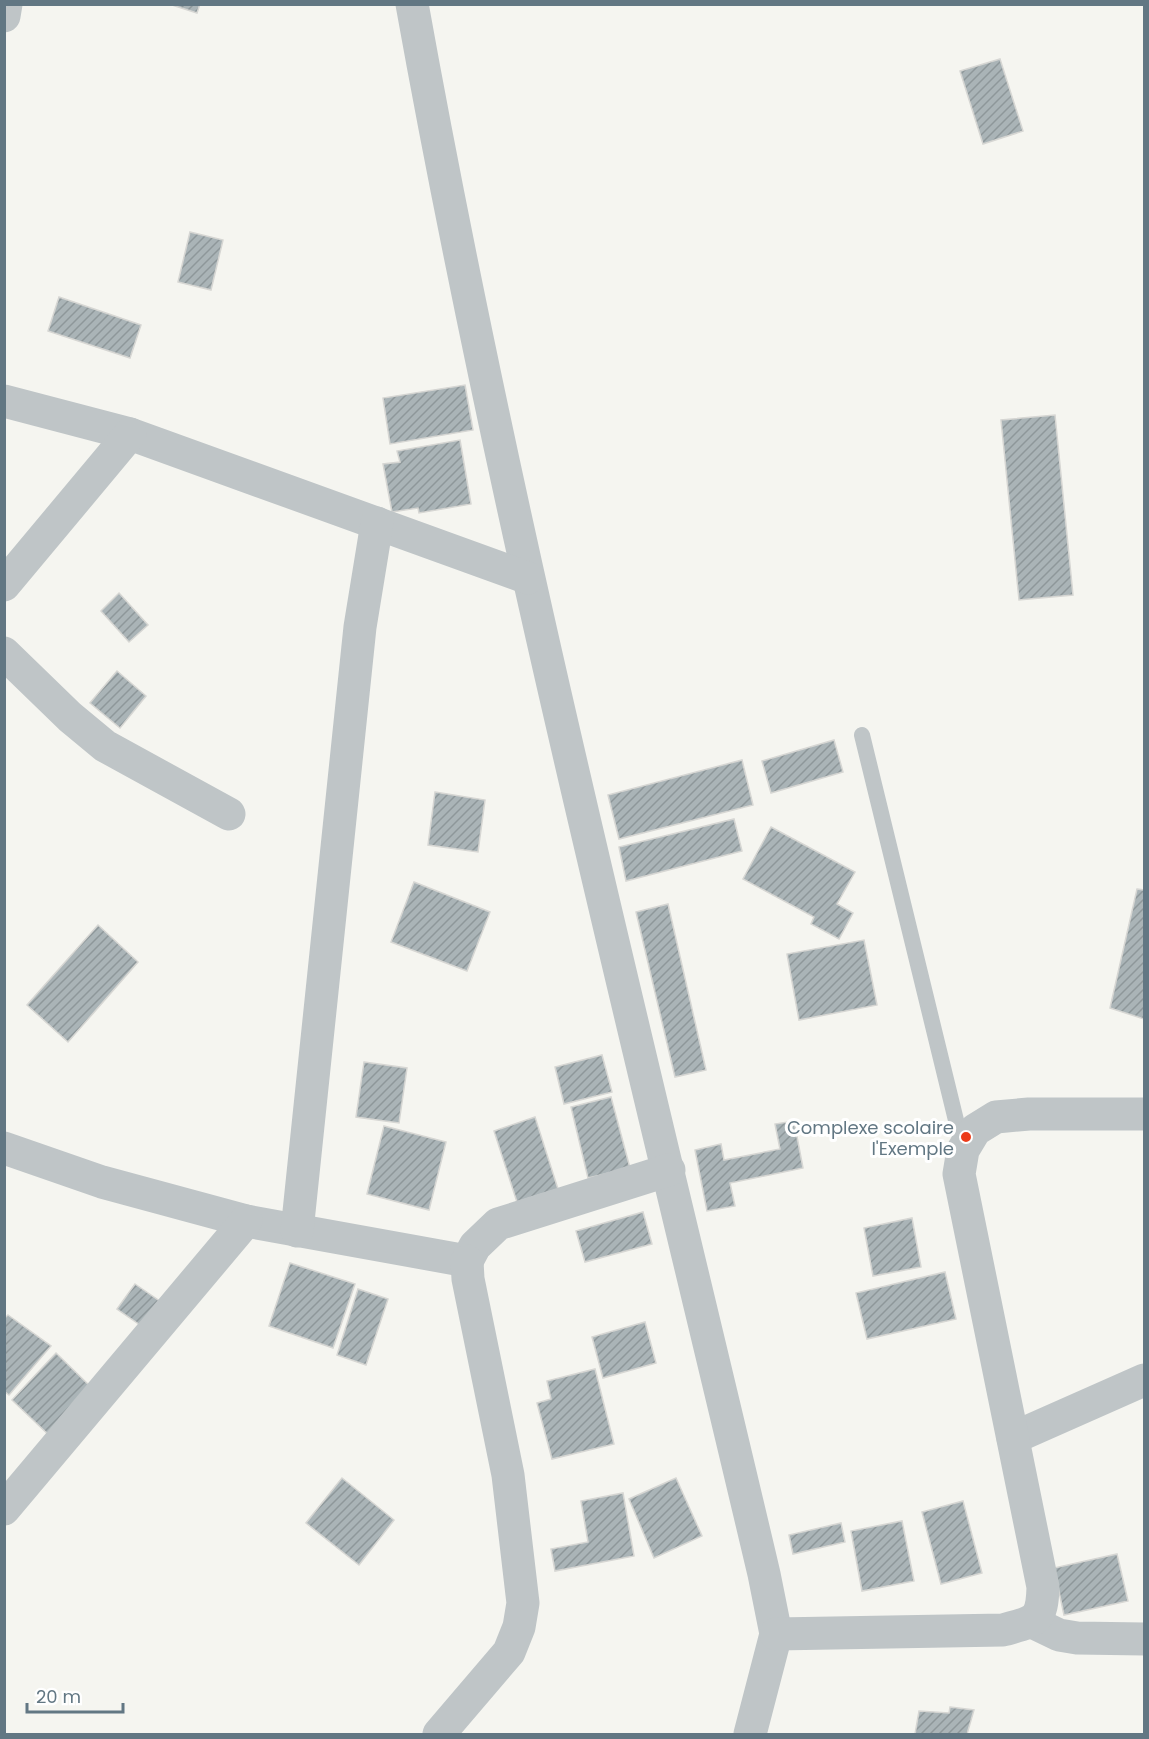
<svg xmlns="http://www.w3.org/2000/svg" width="1149" height="1739" font-family="Poppins,sans-serif">
<style>
.building{fill:url(#building-hatch);stroke:#d6d6d3;stroke-width:1.5}
.lines{fill:none;stroke-linecap:round;stroke-linejoin:round}
.lane{stroke:#bfc5c7;stroke-width:16}
.street{stroke:#bfc5c7;stroke-width:33}
.poi-dot{fill:#ec3b19;stroke:#fff;stroke-width:2}
.labels{text-anchor:middle;dominant-baseline:central;stroke-width:6;stroke-linejoin:round;paint-order:stroke}
.poi-label{font-size:18px;fill:#627783;stroke:#fff;text-anchor:end}
</style>
<defs>
<pattern id="building-hatch" width="6" height="6" patternUnits="userSpaceOnUse" patternTransform="scale(1.5)"><rect width="6" height="6" fill="#aab4b7"/><path d="M-1 1l2-2M0 6l6-6M5 7l2-2" fill="none" stroke="#8e979a"/></pattern>
</defs>
<rect width="100%" height="100%" fill="#f5f5f0"/>
<!-- building -->
<g class="building">
<polygon points="169,4 200,4 197,13"/>
<polygon points="1000,59 1023,131 983,144 960,71"/>
<polygon points="190,232 223,240 211,290 178,282"/>
<polygon points="59,297 141,325 130,358 48,331"/>
<polygon points="465,385 473,430 390,444 383,398"/>
<polygon points="1055,415 1073,595 1019,600 1001,420"/>
<polygon points="460,440 471,504 419,513 418,508 392,512 383,464 400,462 397,451"/>
<polygon points="119,593 148,625 129,642 101,611"/>
<polygon points="117,671 146,696 120,728 90,703"/>
<polygon points="834,740 843,772 771,793 762,761"/>
<polygon points="742,760 753,805 619,839 608,795"/>
<polygon points="435,792 485,800 478,852 428,845"/>
<polygon points="734,819 742,851 626,881 619,847"/>
<polygon points="771,827 855,872 837,904 853,913 839,939 811,924 814,917 743,879"/>
<polygon points="414,882 490,912 467,971 391,942"/>
<polygon points="1137,889 1144,890 1144,1019 1110,1008"/>
<polygon points="668,904 706,1070 675,1077 636,912"/>
<polygon points="98,925 138,962 68,1042 27,1005"/>
<polygon points="864,940 877,1005 799,1020 787,954"/>
<polygon points="602,1055 612,1092 564,1104 555,1067"/>
<polygon points="364,1062 407,1068 399,1123 356,1117"/>
<polygon points="611,1097 630,1168 588,1178 571,1107"/>
<polygon points="535,1117 558,1189 517,1202 494,1131"/>
<polygon points="794,1121 803,1168 730,1183 735,1206 707,1211 695,1150 721,1144 724,1160 780,1149 775,1124"/>
<polygon points="384,1126 446,1142 429,1210 367,1194"/>
<polygon points="643,1212 652,1244 585,1262 576,1231"/>
<polygon points="912,1218 921,1267 873,1276 864,1228"/>
<polygon points="290,1263 355,1284 333,1348 269,1326"/>
<polygon points="945,1272 956,1319 867,1339 856,1293"/>
<polygon points="135,1284 161,1302 143,1327 117,1309"/>
<polygon points="358,1289 388,1299 366,1365 337,1355"/>
<polygon points="8,1315 51,1346 9,1395 4,1391 4,1319"/>
<polygon points="645,1322 656,1363 603,1378 592,1337"/>
<polygon points="56,1353 96,1392 52,1438 12,1400"/>
<polygon points="595,1369 614,1444 552,1459 537,1403 551,1399 547,1381"/>
<polygon points="342,1478 394,1520 359,1565 306,1523"/>
<polygon points="676,1478 702,1536 654,1558 629,1499"/>
<polygon points="623,1493 634,1556 555,1571 551,1549 588,1542 581,1501"/>
<polygon points="963,1501 982,1573 941,1584 922,1512"/>
<polygon points="902,1521 914,1581 862,1591 851,1531"/>
<polygon points="841,1523 845,1542 793,1554 789,1535"/>
<polygon points="1117,1554 1128,1601 1064,1615 1054,1568"/>
<polygon points="950,1707 974,1710 967,1734 915,1734 919,1711 949,1713"/>
</g>
<g class="lines">
<!-- lane -->
<polyline class="lane" points="862,735 963,1149"/>
<!-- street -->
<g class="street">
<path d="M412 4C507 532 641 1052 764 1574L776 1634 750 1734"/>
<polyline points="4,16 6,4"/>
<polyline points="4,401 130,434 528,578"/>
<polyline points="4,585 130,434"/>
<polyline points="4,653 70,717 105,746 229,814"/>
<polyline points="4,1148 102,1182 246,1221 467,1261 475,1246 498,1224 669,1170"/>
<polyline points="297,1231 360,627 377,523"/>
<polyline points="1013,1438 1144,1380"/>
<polyline points="4,1509 246,1221"/>
<polyline points="1032,1622 1059,1635 1077,1638 1144,1639"/>
<path d="M776 1634 1003 1630C1034 1621 1042 1623 1043 1587L959 1174 963 1150 975 1130 996 1117 1029 1114H1144"/>
<polyline points="439,1734 509,1652 519,1627 523,1603 508,1475 468,1279 467,1261"/>
</g>
</g>
<!-- markers -->
<circle class="poi-dot" cx="966" cy="1137" r="6"/>
<g class="labels">
<!-- poi labels -->
<g class="poi-label">
<text x="954" y="1127">Complexe scolaire<tspan x="954" dy="21">l'Exemple</tspan></text>
</g>
</g>
<!-- border -->
<rect width="1149" height="1739" fill="none" stroke="#627783" stroke-width="12"/>
<!-- scale -->
<path d="M27 1703v9h96v-9" fill="none" stroke="#627783" stroke-width="3"/>
<text x="36" y="1703" font-size="18" fill="#627783" stroke="#ffffff" stroke-width="4.5" paint-order="stroke">20 m</text>
</svg>
